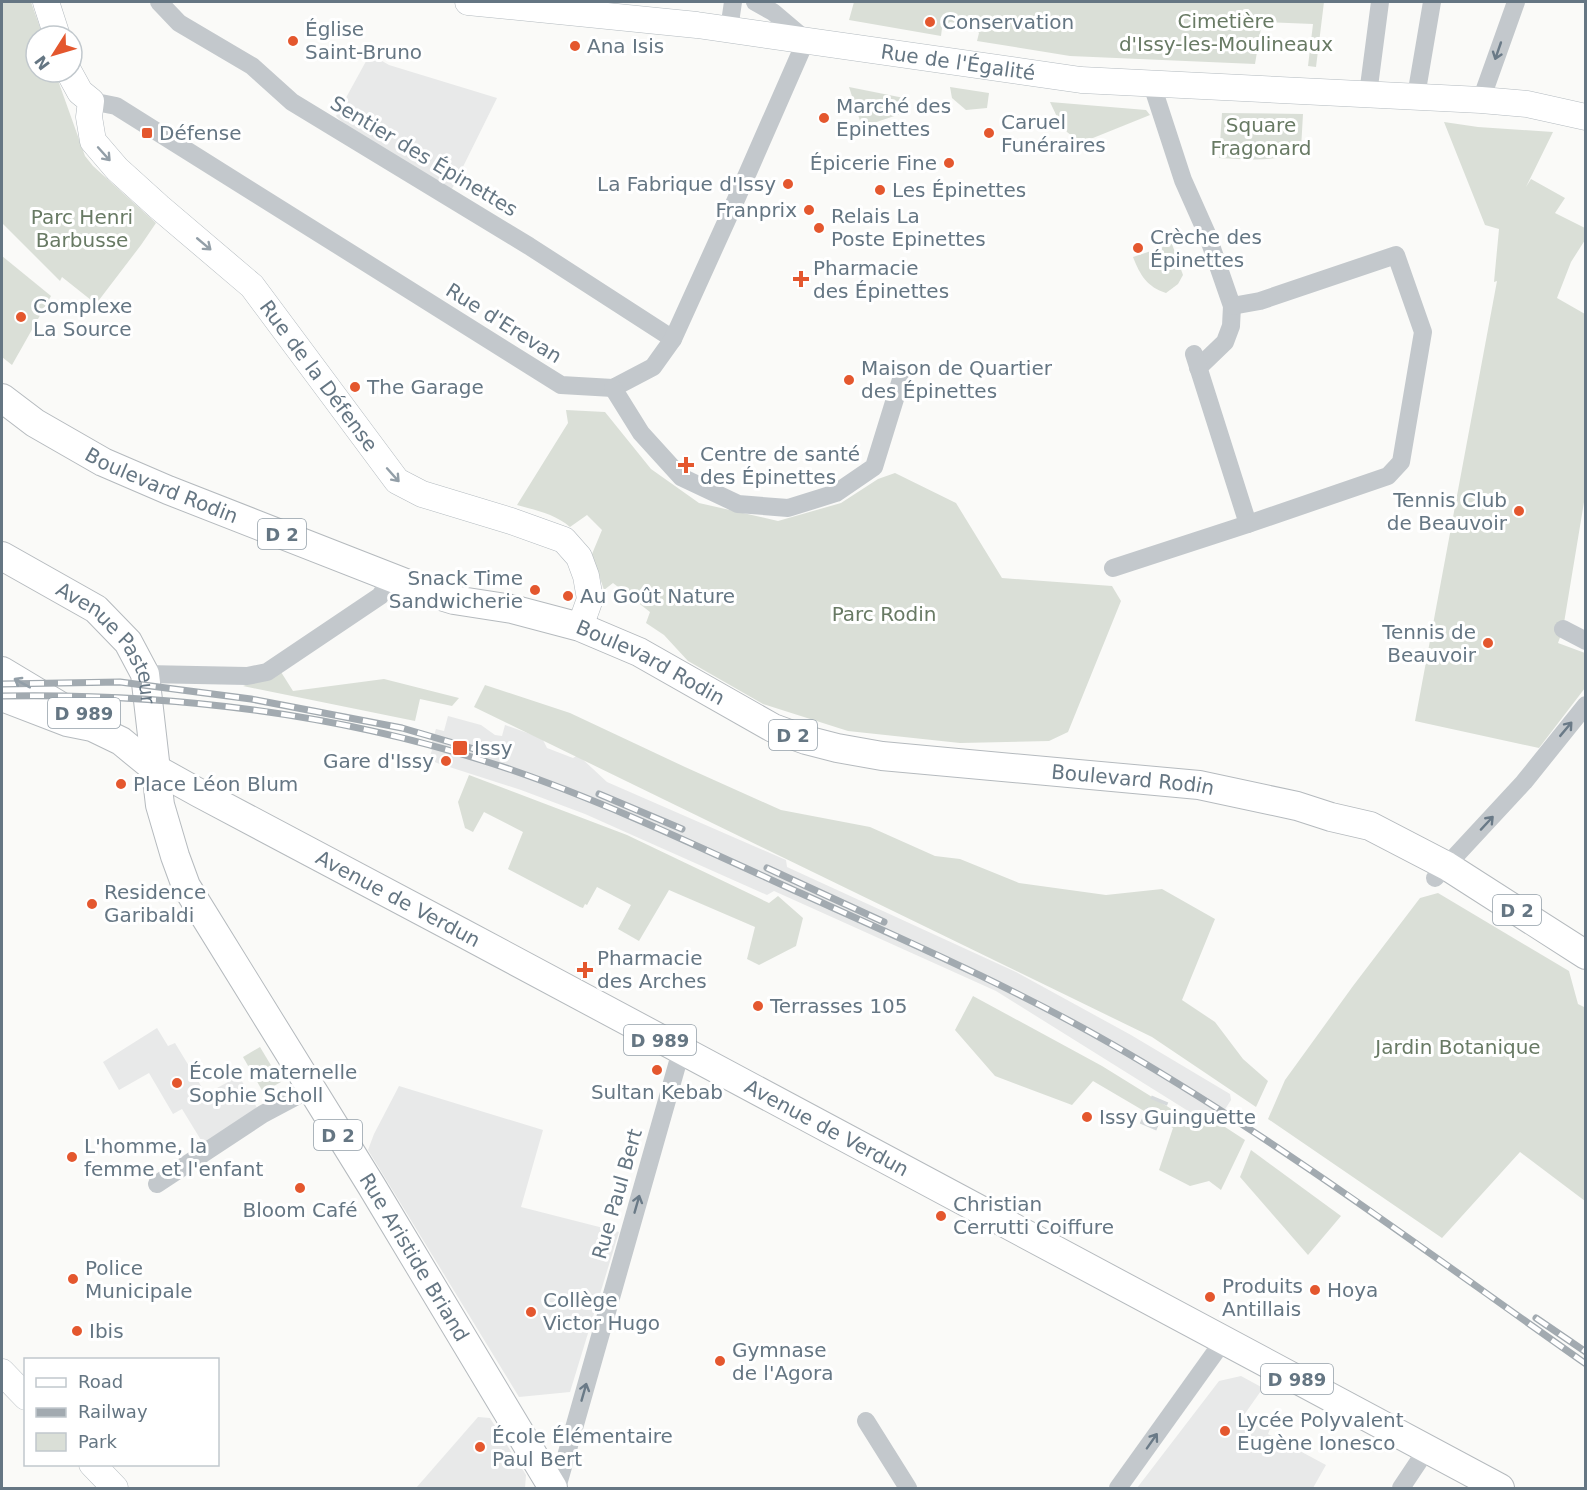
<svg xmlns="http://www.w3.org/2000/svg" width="1587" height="1490" font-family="'DejaVu Sans',sans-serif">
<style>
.built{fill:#e8e9e9}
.green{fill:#dadfd7}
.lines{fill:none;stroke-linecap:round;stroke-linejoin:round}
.street-tunnel{stroke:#d5d9db;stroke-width:18;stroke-dasharray:18 9;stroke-linecap:butt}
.secondary-casing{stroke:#b3babf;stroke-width:27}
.primary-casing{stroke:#b5babe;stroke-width:30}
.street{stroke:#c3c8cc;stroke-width:18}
.secondary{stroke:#fff;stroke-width:26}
.primary{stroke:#fff;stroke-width:28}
.rail-casing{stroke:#a2aab0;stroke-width:7}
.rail{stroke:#fff;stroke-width:4.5;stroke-dasharray:14;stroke-linecap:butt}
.oneway{stroke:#6a7a87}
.oneway2{stroke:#939fa8}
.poi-dot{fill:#e4572e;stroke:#fff;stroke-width:2}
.labels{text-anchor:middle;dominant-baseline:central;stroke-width:6;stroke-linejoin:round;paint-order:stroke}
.shield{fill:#fff;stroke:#939fa8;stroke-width:1.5}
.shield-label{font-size:18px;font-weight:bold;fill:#657683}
.park-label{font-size:20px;fill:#687a64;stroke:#fff}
.poi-label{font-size:20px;fill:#657683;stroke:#fff;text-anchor:start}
.street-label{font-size:20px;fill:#657683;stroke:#fff}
</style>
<rect width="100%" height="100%" fill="#fafaf8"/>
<!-- built -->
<g class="built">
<polygon points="370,54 389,65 497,98 451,191 351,131 336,116"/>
<polygon points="448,716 481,725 495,735 502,736 505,725 536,736 543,740 547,748 573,758 578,755 607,782 786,860 787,867 1016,972 1131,1035 1230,1094 1231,1100 1220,1117 1209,1124 996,991 774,891 767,895 585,814 521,790 437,763 429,759 432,750 430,749 436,729 444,731"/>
<polygon points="157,1028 168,1046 175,1043 206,1094 239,1076 260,1113 204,1145 182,1109 173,1114 149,1073 119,1090 103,1062"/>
<polygon points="399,1086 543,1130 521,1207 619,1232 570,1392 519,1397 368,1150 374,1134"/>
<polygon points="1241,1376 1263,1388 1244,1415 1270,1429 1268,1434 1326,1465 1313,1488 1137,1488 1219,1381"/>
<polygon points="478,1417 490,1418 526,1475 525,1488 416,1488"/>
</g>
<!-- green -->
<g class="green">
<polygon points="2,2 31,2 43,36 36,36 36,72 55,72 85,156 93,166 156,223 141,245 96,304 62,277 60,281 2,223"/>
<polygon points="854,2 1324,2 1316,67 1308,66 1313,24 1262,22 1255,64 1070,56 977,41 979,33 974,26 950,22 942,28 941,36 849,20"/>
<polygon points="849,87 904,98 903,113 862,127"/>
<polygon points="950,87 989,93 987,108 966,110 952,98"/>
<polygon points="1050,102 1146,110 1150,115 1088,140 1076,139 1067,132 1059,121"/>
<path d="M1222 113 1303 114 1301 149C1275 164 1248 159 1219 158Z"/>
<polygon points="1444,122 1478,127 1553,132 1526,187 1531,179 1565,198 1555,213 1585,228 1585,240 1571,262 1557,298 1585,314 1585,496 1563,629 1558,643 1585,653 1585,688 1539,748 1415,721 1497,281 1494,282 1499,229 1485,225"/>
<path d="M1172 244 1183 275 1178 284 1166 293C1147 287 1140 275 1133 257Z"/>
<polygon points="2,256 51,296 12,365 2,357"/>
<path d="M566 410 605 412 651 469 699 503 778 521 841 503 878 479 895 473 956 503 1002 578 1112 586 1121 601 1068 732 1049 741 960 743 848 731 763 704 688 661 664 635 646 623 650 612 613 583 604 590 592 554 602 530 587 515 570 527C555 514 535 510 517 505L568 423Z"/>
<polygon points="281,672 293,691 384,679 459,698 452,706 420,699 415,721 243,686"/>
<polygon points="485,685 570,713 685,767 781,810 870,827 935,856 960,859 1019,883 1106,895 1162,889 1215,919 1182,1000 1215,1022 1243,1059 1268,1081 1256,1107 1152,1037 474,707"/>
<polygon points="469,775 627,835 769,903 778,896 803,918 796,946 759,965 747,959 755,927 669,890 639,941 618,929 631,905 597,887 587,905 585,904 583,908 580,907 508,869 523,832 484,812 473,832 465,828 458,802"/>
<polygon points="1438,893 1569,971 1578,1004 1586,1008 1585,1201 1520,1152 1442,1238 1268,1119 1285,1080 1353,986 1420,898"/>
<polygon points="973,996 1102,1066 1186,1118 1225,1127 1245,1140 1221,1190 1209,1181 1190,1186 1159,1170 1173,1128 1093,1081 1072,1105 995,1076 955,1030"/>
<polygon points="260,1047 281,1082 263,1092 243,1057"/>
<polygon points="1251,1150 1341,1216 1308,1255 1240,1177"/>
</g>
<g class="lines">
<!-- street-tunnel -->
<polyline class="street-tunnel" points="1148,1127 1160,1099"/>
<!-- secondary casing -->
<g class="secondary-casing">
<g id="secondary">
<polyline points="46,2 57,36"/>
<path id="s1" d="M468 2 697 25 1081 80 1481 100 1527 104 1586 117"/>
<path id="s2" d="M69 72 80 92 91 101 89 117 93 141 117 169 159 207 252 286 397 481 422 494 511 521 564 540 579 557 586 576 590 599 580 627"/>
<polyline points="2,1372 26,1397"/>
<polyline points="92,1464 115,1488"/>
</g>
</g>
<!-- primary casing -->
<g class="primary-casing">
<g id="primary">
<path id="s3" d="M2 398 35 423 103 462 168 490 431 593 454 600 512 609 580 627 639 652 773 728 806 740 837 748 882 756 1199 785 1297 806 1331 817 1370 826 1447 866 1586 955"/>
<path id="s4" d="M2 556 96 609 128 642 145 674 160 805 175 856 186 886 371 1185 553 1488"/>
<polyline points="2,671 62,707"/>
<path id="s5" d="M2 697 67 722 92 727 121 741 154 768 199 793 461 932 1500 1488"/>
</g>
</g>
<!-- street -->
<g class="street">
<polyline points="159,2 179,23 252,66 292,102 529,246 673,339"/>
<polyline points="729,29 733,2"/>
<polyline points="1152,85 1183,180 1207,234 1232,306 1231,326 1225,342 1198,368"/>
<polyline points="1368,94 1380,2"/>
<polyline points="1416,96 1432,2"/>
<polyline points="1481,100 1516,2"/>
<polyline points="91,101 116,106 561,385 613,388 653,367 673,339 731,211 806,40 773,12 755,2"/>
<polyline points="1194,354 1248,524"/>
<polyline points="613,388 641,433 681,477 738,504 788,508 836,493 874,467 903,373"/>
<polyline points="1113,568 1248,524 1388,476 1401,462 1423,332 1396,255 1260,301 1232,306"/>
<polyline points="1563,629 1586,641"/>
<polyline points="145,674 247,676 267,672 380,596 391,579"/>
<polyline points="1435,878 1524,782 1586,705"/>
<polyline points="157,1184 263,1114 310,1089"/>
<polyline points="866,1421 908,1488"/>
<polyline points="557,1488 681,1051"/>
<polyline points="1118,1488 1224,1340"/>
<polyline points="1401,1488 1427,1449"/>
</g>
<!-- secondary -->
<use href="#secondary" class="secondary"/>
<!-- primary -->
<use href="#primary" class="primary"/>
<!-- rail casing -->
<g class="rail-casing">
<g id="rail">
<polyline points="2,684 120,682 251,699 402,728 481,751"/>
<path d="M2 696C175 693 348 714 512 770 607 803 697 846 787 887 902 939 1018 989 1127 1053 1286 1146 1435 1258 1586 1364"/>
<polyline points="599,794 682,829"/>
<polyline points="767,868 884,922"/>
<polyline points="1536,1318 1586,1352"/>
</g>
</g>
<!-- rail -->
<use href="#rail" class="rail"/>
</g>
<!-- one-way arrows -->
<defs><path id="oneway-shaft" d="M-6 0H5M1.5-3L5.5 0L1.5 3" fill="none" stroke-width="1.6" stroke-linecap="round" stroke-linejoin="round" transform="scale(1.5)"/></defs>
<g class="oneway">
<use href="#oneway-shaft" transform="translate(1498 51) rotate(109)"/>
<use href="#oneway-shaft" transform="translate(1566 729) rotate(-50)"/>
<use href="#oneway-shaft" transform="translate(1487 823) rotate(-47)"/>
<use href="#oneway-shaft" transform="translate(637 1204) rotate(-74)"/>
<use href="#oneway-shaft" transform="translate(584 1392) rotate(-74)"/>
<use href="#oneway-shaft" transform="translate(1152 1441) rotate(-55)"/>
</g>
<g class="oneway2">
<use href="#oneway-shaft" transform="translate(104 154) rotate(48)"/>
<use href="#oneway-shaft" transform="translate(204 244) rotate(40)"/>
<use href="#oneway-shaft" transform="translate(393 475) rotate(48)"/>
<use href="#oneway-shaft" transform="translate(22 683) rotate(-151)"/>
</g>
<!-- markers -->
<g class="poi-dot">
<circle cx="930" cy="22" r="6"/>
<circle cx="293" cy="41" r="6"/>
<circle cx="575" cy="46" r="6"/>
<circle cx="824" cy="118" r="6"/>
<rect x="141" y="127" width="12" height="12" rx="3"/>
<circle cx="989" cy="133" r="6"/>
<circle cx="949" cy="163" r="6"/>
<circle cx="788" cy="184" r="6"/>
<circle cx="880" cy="190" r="6"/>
<circle cx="809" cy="210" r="6"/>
<circle cx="819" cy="228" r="6"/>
<circle cx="1138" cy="248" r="6"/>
<path d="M798 270h6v6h6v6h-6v6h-6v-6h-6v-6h6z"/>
<circle cx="21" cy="317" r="6"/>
<circle cx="849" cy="380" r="6"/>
<circle cx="355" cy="387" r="6"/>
<path d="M683 456h6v6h6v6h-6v6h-6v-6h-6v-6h6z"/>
<circle cx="1519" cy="511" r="6"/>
<circle cx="535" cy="590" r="6"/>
<circle cx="568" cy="596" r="6"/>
<circle cx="1488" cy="643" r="6"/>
<rect x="452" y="740" width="16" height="16" rx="3"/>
<circle cx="446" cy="761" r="6"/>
<circle cx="121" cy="784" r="6"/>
<circle cx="92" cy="904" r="6"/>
<path d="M582 961h6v6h6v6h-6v6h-6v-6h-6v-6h6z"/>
<circle cx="758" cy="1006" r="6"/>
<circle cx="657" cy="1070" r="6"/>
<circle cx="177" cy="1083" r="6"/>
<circle cx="1087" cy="1117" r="6"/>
<circle cx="72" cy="1157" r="6"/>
<circle cx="300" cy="1188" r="6"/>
<circle cx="941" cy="1216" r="6"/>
<circle cx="73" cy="1279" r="6"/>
<circle cx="1315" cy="1290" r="6"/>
<circle cx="1210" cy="1297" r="6"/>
<circle cx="531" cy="1312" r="6"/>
<circle cx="77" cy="1331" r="6"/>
<circle cx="720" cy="1361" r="6"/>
<circle cx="1225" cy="1431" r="6"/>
<circle cx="480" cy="1447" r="6"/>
</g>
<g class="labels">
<!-- shield labels -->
<g class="shield">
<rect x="258" y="519" width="48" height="30" rx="4.5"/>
<rect x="48" y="698" width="72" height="30" rx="4.5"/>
<rect x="769" y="720" width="48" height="30" rx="4.5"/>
<rect x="1493" y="895" width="48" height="30" rx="4.5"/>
<rect x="624" y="1025" width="72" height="30" rx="4.5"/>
<rect x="314" y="1120" width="48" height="30" rx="4.5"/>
<rect x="1261" y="1364" width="72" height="30" rx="4.5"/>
</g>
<g class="shield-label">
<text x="282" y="534">D 2</text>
<text x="84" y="713">D 989</text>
<text x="793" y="735">D 2</text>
<text x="1517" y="910">D 2</text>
<text x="660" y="1040">D 989</text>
<text x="338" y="1135">D 2</text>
<text x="1297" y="1379">D 989</text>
</g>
<!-- park labels -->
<g class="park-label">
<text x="1226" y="21">Cimetière<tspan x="1226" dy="23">d'Issy-les-Moulineaux</tspan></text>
<text x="1261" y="125">Square<tspan x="1261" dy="23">Fragonard</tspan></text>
<text x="82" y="217">Parc Henri<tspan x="82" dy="23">Barbusse</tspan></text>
<text x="884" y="614">Parc Rodin</text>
<text x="1458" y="1047">Jardin Botanique</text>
</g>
<!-- poi labels -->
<g class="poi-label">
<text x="942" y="22">Conservation</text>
<text x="305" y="29">Église<tspan x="305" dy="23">Saint-Bruno</tspan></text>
<text x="587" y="46">Ana Isis</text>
<text x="836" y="106">Marché des<tspan x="836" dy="23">Epinettes</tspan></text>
<text x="1001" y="122">Caruel<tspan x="1001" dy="23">Funéraires</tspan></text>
<text x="159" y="133">Défense</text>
<text x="937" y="163" text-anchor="end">Épicerie Fine</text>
<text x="776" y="184" text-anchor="end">La Fabrique d'Issy</text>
<text x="892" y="190">Les Épinettes</text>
<text x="797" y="210" text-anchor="end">Franprix</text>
<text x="831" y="216">Relais La<tspan x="831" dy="23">Poste Epinettes</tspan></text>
<text x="1150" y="237">Crèche des<tspan x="1150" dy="23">Épinettes</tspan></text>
<text x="813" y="268">Pharmacie<tspan x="813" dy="23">des Épinettes</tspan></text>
<text x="33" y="306">Complexe<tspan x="33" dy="23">La Source</tspan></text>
<text x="861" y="368">Maison de Quartier<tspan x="861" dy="23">des Épinettes</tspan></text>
<text x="367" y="387">The Garage</text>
<text x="700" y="454">Centre de santé<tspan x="700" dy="23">des Épinettes</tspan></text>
<text x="1507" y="500" text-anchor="end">Tennis Club<tspan x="1507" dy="23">de Beauvoir</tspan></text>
<text x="523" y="578" text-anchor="end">Snack Time<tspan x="523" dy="23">Sandwicherie</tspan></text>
<text x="580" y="596">Au Goût Nature</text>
<text x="1476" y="632" text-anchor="end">Tennis de<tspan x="1476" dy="23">Beauvoir</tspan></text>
<text x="474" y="748">Issy</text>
<text x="434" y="761" text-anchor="end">Gare d'Issy</text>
<text x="133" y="784">Place Léon Blum</text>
<text x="104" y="892">Residence<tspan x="104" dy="23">Garibaldi</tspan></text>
<text x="597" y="958">Pharmacie<tspan x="597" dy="23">des Arches</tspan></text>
<text x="770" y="1006">Terrasses 105</text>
<text x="189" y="1072">École maternelle<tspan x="189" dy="23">Sophie Scholl</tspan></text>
<text x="657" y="1092" text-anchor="middle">Sultan Kebab</text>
<text x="1099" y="1117">Issy Guinguette</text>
<text x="84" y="1146">L'homme, la<tspan x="84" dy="23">femme et l'enfant</tspan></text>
<text x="953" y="1204">Christian<tspan x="953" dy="23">Cerrutti Coiffure</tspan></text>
<text x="300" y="1210" text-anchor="middle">Bloom Café</text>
<text x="85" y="1268">Police<tspan x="85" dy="23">Municipale</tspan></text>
<text x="1222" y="1286">Produits<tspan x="1222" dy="23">Antillais</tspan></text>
<text x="1327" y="1290">Hoya</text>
<text x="543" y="1300">Collège<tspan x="543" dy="23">Victor Hugo</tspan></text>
<text x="89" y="1331">Ibis</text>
<text x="732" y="1350">Gymnase<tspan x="732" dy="23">de l'Agora</tspan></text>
<text x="1237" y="1420">Lycée Polyvalent<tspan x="1237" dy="23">Eugène Ionesco</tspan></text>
<text x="492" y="1436">École Élémentaire<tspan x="492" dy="23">Paul Bert</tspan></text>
</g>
<!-- street labels -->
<g class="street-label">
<text stroke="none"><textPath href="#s1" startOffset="494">Rue de l'Égalité</textPath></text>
<text transform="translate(424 156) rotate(31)">Sentier des Épinettes</text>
<text transform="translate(504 323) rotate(32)">Rue d'Erevan</text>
<text stroke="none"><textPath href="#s2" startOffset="405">Rue de la Défense</textPath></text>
<text stroke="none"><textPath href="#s3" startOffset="183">Boulevard Rodin</textPath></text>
<text stroke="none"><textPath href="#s4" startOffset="142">Avenue Pasteur</textPath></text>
<text stroke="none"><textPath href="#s3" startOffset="705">Boulevard Rodin</textPath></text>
<text stroke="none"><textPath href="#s3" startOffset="1209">Boulevard Rodin</textPath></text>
<text stroke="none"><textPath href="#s5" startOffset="447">Avenue de Verdun</textPath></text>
<text stroke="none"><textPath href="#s5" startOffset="933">Avenue de Verdun</textPath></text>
<text transform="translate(617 1194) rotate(-74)">Rue Paul Bert</text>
<text stroke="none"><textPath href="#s4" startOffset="843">Rue Aristide Briand</textPath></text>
</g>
</g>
<!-- border -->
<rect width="1587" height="1490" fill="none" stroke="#657683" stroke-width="6"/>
<!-- legend -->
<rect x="24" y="1358" width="195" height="108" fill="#ffffff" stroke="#c1c8cd" stroke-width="1.5"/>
<rect x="36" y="1378" width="30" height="9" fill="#ffffff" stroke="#c1c8cd" stroke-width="1.5"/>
<text x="78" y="1388" font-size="18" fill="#657683">Road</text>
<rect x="36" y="1408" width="30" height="9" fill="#a2aab0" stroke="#c1c8cd" stroke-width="1.5"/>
<text x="78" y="1418" font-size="18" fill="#657683">Railway</text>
<rect x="36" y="1433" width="30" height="18" fill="#dadfd7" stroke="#c1c8cd" stroke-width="1.5"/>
<text x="78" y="1448" font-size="18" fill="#657683">Park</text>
<!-- north arrow -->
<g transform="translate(54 54) rotate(233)"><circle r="28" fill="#ffffff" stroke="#c1c8cd" stroke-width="1.5"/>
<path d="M0-4.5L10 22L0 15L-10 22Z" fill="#e4572e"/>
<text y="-9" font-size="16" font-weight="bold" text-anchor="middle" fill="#657683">N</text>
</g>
</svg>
